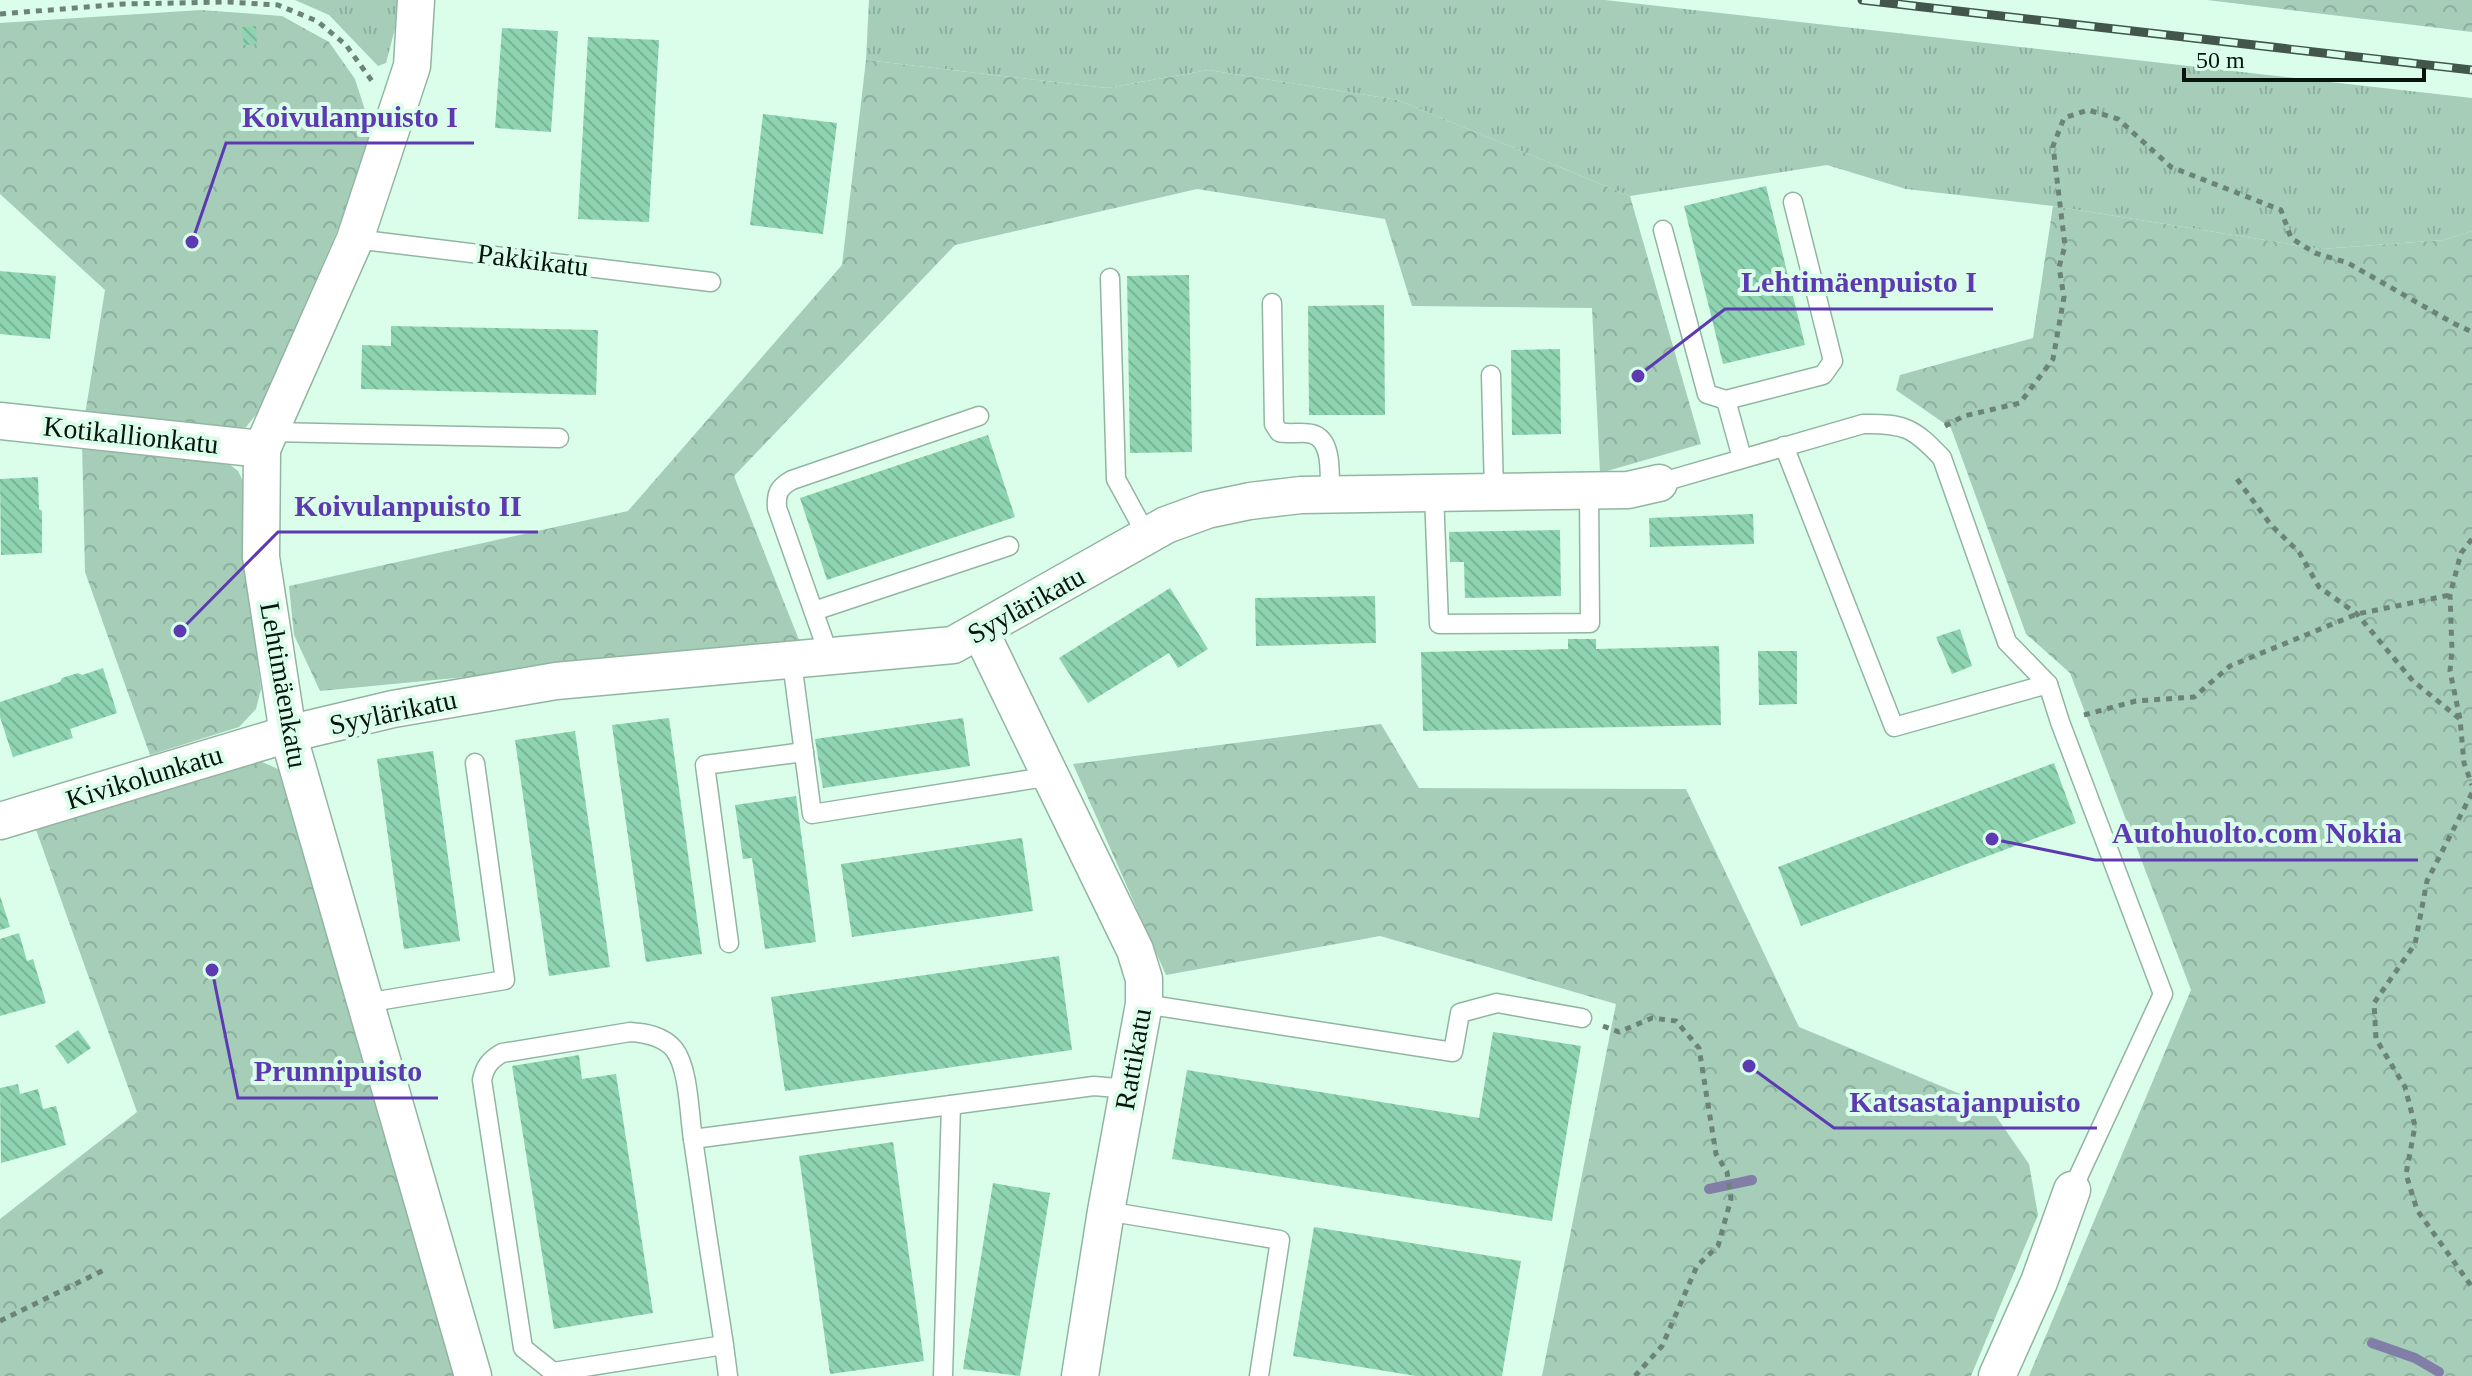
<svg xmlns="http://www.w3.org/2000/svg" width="2472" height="1376" font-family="Georgia,serif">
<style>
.grass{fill:url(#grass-tufts)}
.forest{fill:url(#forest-crowns)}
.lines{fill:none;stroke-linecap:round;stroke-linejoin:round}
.stream{stroke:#817fa8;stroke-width:10}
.building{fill:url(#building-back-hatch)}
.lane-casing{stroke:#92b5a2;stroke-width:21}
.street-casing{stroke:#92b5a2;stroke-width:39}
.path{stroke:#6c8477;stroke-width:5;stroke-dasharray:6 6;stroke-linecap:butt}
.lane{stroke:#fff;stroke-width:18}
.street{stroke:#fff;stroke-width:36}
.rail-casing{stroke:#42564c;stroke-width:9}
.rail{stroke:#dafeea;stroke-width:6;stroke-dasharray:18;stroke-linecap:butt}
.labels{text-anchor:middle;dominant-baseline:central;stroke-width:8;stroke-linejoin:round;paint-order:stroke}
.street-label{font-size:28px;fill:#08150f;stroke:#dafeea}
.leader{fill:none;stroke:#5d3ab2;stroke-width:3}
.callout-dot{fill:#5d3ab2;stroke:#dafeea;stroke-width:3}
.callout-label{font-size:30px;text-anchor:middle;font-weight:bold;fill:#5d3ab2;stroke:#dafeea;stroke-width:8;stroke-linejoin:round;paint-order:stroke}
</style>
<defs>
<pattern id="grass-tufts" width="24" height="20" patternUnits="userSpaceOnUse" patternTransform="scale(2)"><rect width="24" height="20" fill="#a5cdb8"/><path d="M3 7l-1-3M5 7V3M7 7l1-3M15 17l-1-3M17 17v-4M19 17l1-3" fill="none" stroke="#8daf9d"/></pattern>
<pattern id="forest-crowns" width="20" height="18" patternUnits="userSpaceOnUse" patternTransform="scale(2)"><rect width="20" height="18" fill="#a5cdb8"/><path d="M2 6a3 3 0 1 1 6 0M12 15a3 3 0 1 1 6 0" fill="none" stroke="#8daf9d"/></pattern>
<pattern id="building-back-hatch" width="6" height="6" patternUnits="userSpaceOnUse" patternTransform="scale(2)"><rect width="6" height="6" fill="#8ed4b0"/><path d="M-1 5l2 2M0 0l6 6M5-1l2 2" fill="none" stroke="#79b596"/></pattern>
</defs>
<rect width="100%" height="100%" fill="#dafeea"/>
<!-- grass -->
<g class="grass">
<polygon points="295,0 397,0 397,21 386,63 378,66 329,15"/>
<polygon points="869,0 1605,0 2472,98 2472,231 2444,240 2321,249 2053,206 1906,189 1827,165 1630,196 1398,100 1208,70 1107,88 866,60"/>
</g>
<!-- forest -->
<g class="forest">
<polygon points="2207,0 2472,0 2472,32"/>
<polygon points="201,10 282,16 329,42 355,79 372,132 357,185 259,411 246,427 228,431 85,415 105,290 0,194 0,23"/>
<polygon points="866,60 1107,88 1208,70 1398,100 1630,196 1701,444 1600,473 1592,308 1412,306 1385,219 1197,189 955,245 734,476 801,645 320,691 294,635 289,586 628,511 842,265"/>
<polygon points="2053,206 2321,249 2444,240 2472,231 2472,1376 2029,1376 2191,990 2070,673 2026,634 1951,428 1896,390 1900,375 2033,338"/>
<polygon points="82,443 224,460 238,471 248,491 246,570 261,689 256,709 239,727 150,755 85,572"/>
<polygon points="1381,724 1419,788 1686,789 1799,1027 1989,1106 2029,1164 2038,1215 1971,1376 1542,1376 1616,1004 1380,936 1166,975 1073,764"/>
<polygon points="260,761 278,769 457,1376 0,1376 0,1219 137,1112 35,827"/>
</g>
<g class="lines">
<!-- stream -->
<g class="stream">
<polyline points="1709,1189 1752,1180"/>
<polyline points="2372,1343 2415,1358 2439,1372"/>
</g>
</g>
<!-- building -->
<g class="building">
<polygon points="256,26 257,44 244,45 242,27"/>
<polygon points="502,28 558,31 551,132 495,128"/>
<polygon points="588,37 659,40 649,222 578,219"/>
<polygon points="763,114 837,123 823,234 750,225"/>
<polygon points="1766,186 1805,345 1723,364 1684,206"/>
<polygon points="0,271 56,276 50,339 0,334"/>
<polygon points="1189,275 1192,452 1130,453 1127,276"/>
<polygon points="1384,305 1385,415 1309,415 1308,306"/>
<polygon points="391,326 598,330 596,395 361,389 362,345 391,346"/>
<polygon points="1560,349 1561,434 1512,435 1511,350"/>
<polygon points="988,435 1015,517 827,580 800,498"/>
<polygon points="38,477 39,509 42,511 42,553 1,555 0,479"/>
<polygon points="1753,514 1754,544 1650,547 1649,518"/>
<polygon points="1560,530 1561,596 1465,598 1464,562 1450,562 1449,532"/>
<polygon points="1170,588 1208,649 1178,668 1169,653 1088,703 1059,658"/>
<polygon points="1375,596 1376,643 1256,646 1255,598"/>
<polygon points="1960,629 1972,666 1952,674 1936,637"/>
<polygon points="1568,639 1596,639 1596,649 1719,646 1721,725 1423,731 1421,652 1568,649"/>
<polygon points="1758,651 1797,651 1797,704 1759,705"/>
<polygon points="103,668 117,713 70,729 73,738 13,757 0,717 0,702 60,682 62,678 78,673 82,675"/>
<polygon points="669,718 702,954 646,962 612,725"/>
<polygon points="963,718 970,766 823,788 815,739"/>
<polygon points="575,731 610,967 549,976 515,740"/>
<polygon points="433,751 460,941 404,949 377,759"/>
<polygon points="2054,763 2076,823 1801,926 1778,867"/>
<polygon points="796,796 816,942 765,949 752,858 743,859 735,805"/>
<polygon points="1022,838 1033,911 852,937 841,864"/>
<polygon points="0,896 10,927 0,930"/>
<polygon points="19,933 27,961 33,959 46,1003 0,1016 0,939"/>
<polygon points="1059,956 1072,1050 785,1091 771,997"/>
<polygon points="78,1030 91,1048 68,1064 55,1046"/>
<polygon points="1493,1032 1581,1046 1552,1221 1172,1159 1187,1070 1479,1118"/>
<polygon points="579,1055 582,1079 616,1074 653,1313 554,1329 512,1066"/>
<polygon points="18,1084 20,1094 38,1089 43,1109 56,1106 66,1145 1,1163 0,1088"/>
<polygon points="893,1142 924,1361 830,1374 799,1156"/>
<polygon points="993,1183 1050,1193 1020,1376 963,1369"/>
<polygon points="1314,1227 1521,1261 1502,1376 1416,1376 1293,1356"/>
</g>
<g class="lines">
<!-- lane casing -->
<g class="lane-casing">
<g id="lane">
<polyline points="1663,230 1707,394 1726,400 1823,375 1833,361 1793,202"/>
<polyline points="355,239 711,282"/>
<polyline points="1110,278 1116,479 1147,536"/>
<path d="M1272 303 1274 424 1279 432C1290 435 1302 431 1312 434 1334 440 1329 477 1330 494"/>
<polyline points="1491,375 1494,492"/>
<polyline points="1726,400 1742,458"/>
<polyline points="270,432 559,438"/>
<polyline points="1784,446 1894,727 2048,684"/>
<path d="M1659 483 1863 424C1904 423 1914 428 1942 458L2007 642 2048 684 2060 722 2163 994 2072 1190"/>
<polyline points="1434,493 1439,624 1590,623 1589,491"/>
<polyline points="814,611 1009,546"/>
<path d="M830 658 777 508C776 493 779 487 792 480L979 416"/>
<polyline points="792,662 812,814 1052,776"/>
<polyline points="729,943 705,765 804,752"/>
<polyline points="365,1003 505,980 475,763"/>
<polyline points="1144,1004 1453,1052 1460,1013 1497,1003 1582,1018"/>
<polyline points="693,1139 951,1105"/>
<polyline points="1106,1211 1280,1240 1259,1376"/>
<path d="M724 1345 553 1372 523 1348 482 1080C485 1066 490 1060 502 1053L630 1032C646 1033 663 1036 674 1049 689 1068 689 1114 693 1139 703 1208 713 1276 724 1345L728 1376"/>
<polyline points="943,1376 951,1105 1094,1086 1129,1089"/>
</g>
</g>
<!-- street casing -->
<g class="street-casing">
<g id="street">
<polyline points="416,0 412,66 355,239 262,449 261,557 288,734 473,1376"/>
<polyline points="0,421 262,449"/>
<polyline points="980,631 1135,950 1144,979 1144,1004 1106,1211 1080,1376"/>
<polyline points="0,821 288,734 393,709 556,681 953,645 1166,525 1207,510 1250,501 1301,495 1628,490 1659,483"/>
<polyline points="1997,1376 2039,1282 2072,1190"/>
</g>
</g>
<!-- path -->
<g class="path">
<polyline points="0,14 124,4 228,2 278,5 317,21 346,45 372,81"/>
<polyline points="1945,426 1964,416 2020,403 2053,359 2064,297 2059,267 2065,246 2053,146 2064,118 2088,110 2118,119 2171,167 2281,210 2291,238 2315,253 2348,263 2453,323 2472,332"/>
<polyline points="2237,479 2271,525 2299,552 2319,587 2357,614 2413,681 2460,719"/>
<polyline points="2472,539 2461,553 2450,595 2452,650 2450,671 2460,719 2464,763 2472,785"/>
<polyline points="2084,715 2136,701 2194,697 2230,666 2357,614 2450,595"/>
<polyline points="2472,793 2427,881 2415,944 2374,1003 2376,1039 2405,1087 2415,1126 2406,1174 2417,1210 2472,1287"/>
<polyline points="1603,1026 1619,1032 1652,1018 1676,1021 1699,1048 1716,1154 1727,1172 1731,1199 1718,1246 1697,1266 1662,1346 1635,1376"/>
<polyline points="0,1321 106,1269"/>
</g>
<!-- lane -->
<use href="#lane" class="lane"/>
<!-- street -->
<use href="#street" class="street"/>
<!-- rail casing -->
<g class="rail-casing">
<polyline id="rail" points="1862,0 2472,70"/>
</g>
<!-- rail -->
<use href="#rail" class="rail"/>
</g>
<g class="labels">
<!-- street labels -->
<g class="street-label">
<text transform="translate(533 260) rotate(7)">Pakkikatu</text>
<text transform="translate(131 435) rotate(6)">Kotikallionkatu</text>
<text transform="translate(1026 605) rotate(-29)">Syylärikatu</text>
<text transform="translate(284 685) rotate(80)">Lehtimäenkatu</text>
<text transform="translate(393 712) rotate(-12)">Syylärikatu</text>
<text transform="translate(144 777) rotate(-17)">Kivikolunkatu</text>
<text transform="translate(1133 1059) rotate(-80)">Rattikatu</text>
</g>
</g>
<!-- callouts -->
<path class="leader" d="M192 242L226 143H474M1638 376L1725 309H1993M180 631L278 532H538M1992 839L2095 860H2418M212 970L238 1098H438M1749 1066L1834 1128H2097"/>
<g class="callout-dot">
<circle cx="192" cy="242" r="8"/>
<circle cx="1638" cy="376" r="8"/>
<circle cx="180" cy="631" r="8"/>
<circle cx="1992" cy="839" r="8"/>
<circle cx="212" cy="970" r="8"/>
<circle cx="1749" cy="1066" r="8"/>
</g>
<g class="callout-label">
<text x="350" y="127">Koivulanpuisto I</text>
<text x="1859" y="292">Lehtimäenpuisto I</text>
<text x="408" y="516">Koivulanpuisto II</text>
<text x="2257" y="843">Autohuolto.com Nokia</text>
<text x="338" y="1081">Prunnipuisto</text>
<text x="1965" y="1112">Katsastajanpuisto</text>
</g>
<!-- scale -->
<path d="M2184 68v12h240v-12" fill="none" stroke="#08150f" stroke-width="4"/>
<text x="2196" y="68" font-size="24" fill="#08150f" stroke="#dafeea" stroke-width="6" paint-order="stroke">50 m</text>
</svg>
